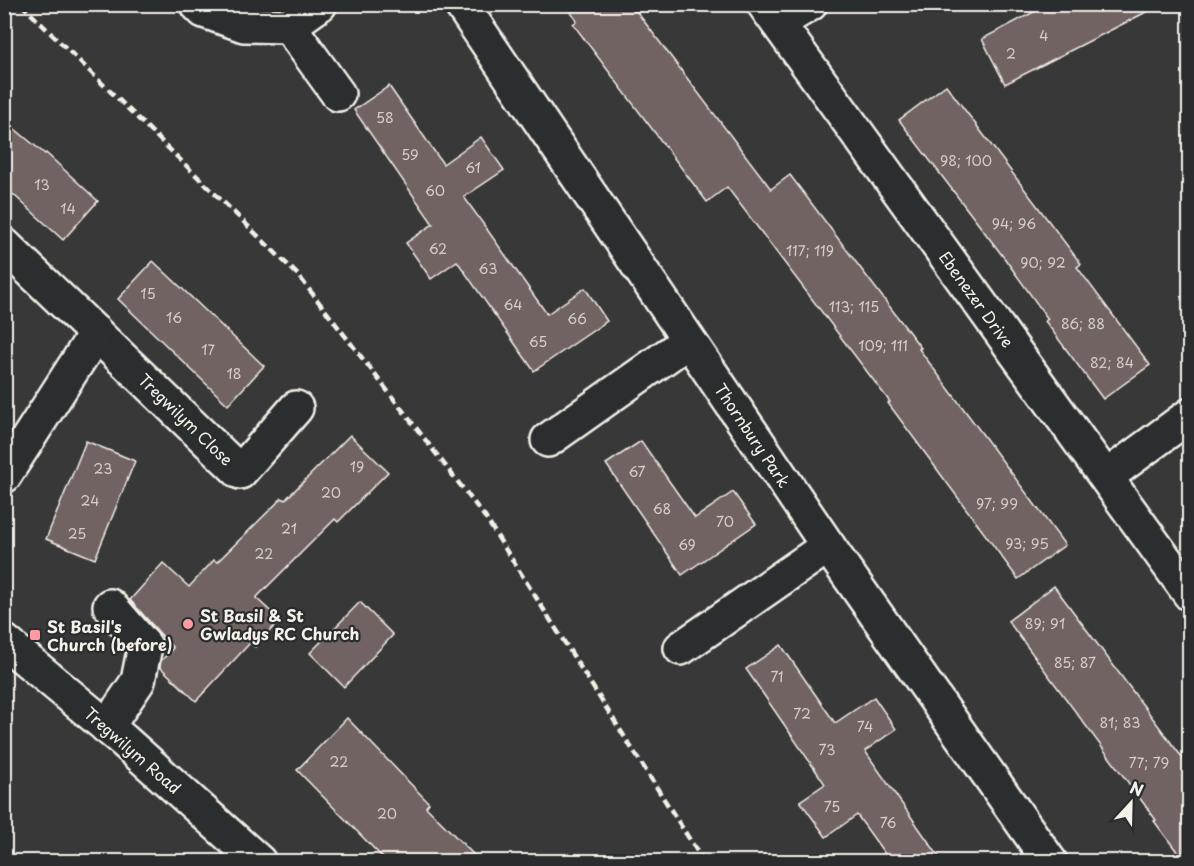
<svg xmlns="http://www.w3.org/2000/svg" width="1194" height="866" font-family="'Playpen Sans',sans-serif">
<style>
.building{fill:#726363;stroke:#f4f1e8;stroke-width:1.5}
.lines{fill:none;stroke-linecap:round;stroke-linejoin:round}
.minor-casing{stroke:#f4f1e8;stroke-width:38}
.minor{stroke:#2a2d2e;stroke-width:33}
.rail{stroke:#f4f1e8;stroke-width:4.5;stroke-dasharray:9 4.5;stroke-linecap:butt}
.poi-dot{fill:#ff9aa2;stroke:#2a2d2e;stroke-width:2}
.labels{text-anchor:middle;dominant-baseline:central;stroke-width:4.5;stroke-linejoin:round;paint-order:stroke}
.number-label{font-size:14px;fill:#d4cec7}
.street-label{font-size:16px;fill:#f4f1e8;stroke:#2a2d2e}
.poi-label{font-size:16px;font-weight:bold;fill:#f4f1e8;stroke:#2a2d2e;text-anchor:start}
</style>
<rect width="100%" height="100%" fill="#383839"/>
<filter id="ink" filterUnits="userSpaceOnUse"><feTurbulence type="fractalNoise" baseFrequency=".0167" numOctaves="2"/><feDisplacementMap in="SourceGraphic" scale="12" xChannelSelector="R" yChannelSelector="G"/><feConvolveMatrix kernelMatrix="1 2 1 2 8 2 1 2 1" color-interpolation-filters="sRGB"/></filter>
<g filter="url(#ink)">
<!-- building -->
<g class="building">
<polygon points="565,4 631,4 771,189 790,175 921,348 919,349 1065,545 1018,579 888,403 890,402 727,187 707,202 573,24 577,21"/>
<polygon points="1049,4 1162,4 1005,84 982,39"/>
<polygon points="946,85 1081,264 1077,267 1150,365 1103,399 1045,321 1048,319 1005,259 899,120"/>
<polygon points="389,86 443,164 481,137 504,170 464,197 547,314 585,288 607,321 534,371 457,261 431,279 406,243 433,224 354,110"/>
<polygon points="4,120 45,154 46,153 98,201 63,240 4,186"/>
<polygon points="153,261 264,366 228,405 118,299"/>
<polygon points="350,435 388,472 338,522 335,519 256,598 280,620 255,647 250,643 196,701 160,667 161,661 173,648 130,600 163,563 189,587 214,560 217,562 282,498 285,500"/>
<polygon points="86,441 135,461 95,559 46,539"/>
<polygon points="641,441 695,518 733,492 756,524 682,575 606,464"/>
<polygon points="1054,586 1190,768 1190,861 1184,861 1154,821 1156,820 1008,621"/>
<polygon points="360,602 393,635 344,687 310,653"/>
<polygon points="781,645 835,723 874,697 896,729 865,751 942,861 890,861 857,815 826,837 800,801 825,784 746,669"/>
<polygon points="347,718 429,803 426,807 480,861 386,861 297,770"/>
</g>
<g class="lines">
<!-- minor casing -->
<g class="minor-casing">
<g id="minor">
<polyline points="197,4 204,11 244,25 289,26 320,4"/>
<polyline points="461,4 828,546 1050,862"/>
<polyline points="764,4 1190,594"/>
<polyline points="778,23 810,4"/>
<polyline points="289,26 338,94"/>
<polyline points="4,245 240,472 296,408"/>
<polyline points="548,440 688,341"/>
<polyline points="4,476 96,333"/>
<polyline points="1106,477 1190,415"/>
<polyline points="4,641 123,740 259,862"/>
<polyline points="681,648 828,546"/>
<polyline points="107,727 138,681 145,646 110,606"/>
</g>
</g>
<!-- minor -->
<use href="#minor" class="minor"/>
<!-- rail -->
<polyline class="rail" points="21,4 298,275 485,517 704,862"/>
</g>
</g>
<!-- markers -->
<g class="poi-dot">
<circle cx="188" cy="624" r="6"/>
<rect x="29" y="629" width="12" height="12" rx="3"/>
</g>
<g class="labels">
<!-- number labels -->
<g class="number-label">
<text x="1044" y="35">4</text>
<text x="1011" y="53">2</text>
<text x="385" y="117">58</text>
<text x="410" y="154">59</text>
<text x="966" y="160">98; 100</text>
<text x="473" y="167">61</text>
<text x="42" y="184">13</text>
<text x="435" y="190">60</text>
<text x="68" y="208">14</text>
<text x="1014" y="223">94; 96</text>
<text x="438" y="248">62</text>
<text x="810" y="250">117; 119</text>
<text x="1043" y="262">90; 92</text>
<text x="488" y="268">63</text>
<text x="148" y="293">15</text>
<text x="513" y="304">64</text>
<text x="854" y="306">113; 115</text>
<text x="174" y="317">16</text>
<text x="577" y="318">66</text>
<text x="1083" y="323">86; 88</text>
<text x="538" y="341">65</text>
<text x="883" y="345">109; 111</text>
<text x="208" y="349">17</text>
<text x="1112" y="362">82; 84</text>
<text x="234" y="373">18</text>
<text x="357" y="466">19</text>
<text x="103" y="468">23</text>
<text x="637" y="471">67</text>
<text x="331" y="492">20</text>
<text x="90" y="500">24</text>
<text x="997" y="503">97; 99</text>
<text x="662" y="508">68</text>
<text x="725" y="521">70</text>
<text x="289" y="528">21</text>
<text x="77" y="533">25</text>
<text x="1027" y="543">93; 95</text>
<text x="687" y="544">69</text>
<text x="264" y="553">22</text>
<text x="1045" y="623">89; 91</text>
<text x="1075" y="662">85; 87</text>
<text x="777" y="676">71</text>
<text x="802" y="713">72</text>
<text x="1120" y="722">81; 83</text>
<text x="865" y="726">74</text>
<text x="827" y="749">73</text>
<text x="339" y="761">22</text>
<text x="1149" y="762">77; 79</text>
<text x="832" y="806">75</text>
<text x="387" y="813">20</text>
<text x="888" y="822">76</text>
</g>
<!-- street labels -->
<g class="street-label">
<text transform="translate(977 299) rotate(54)">Ebenezer Drive</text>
<text transform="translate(186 419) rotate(44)">Tregwilym Close</text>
<text transform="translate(753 435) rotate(56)">Thornbury Park</text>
<text transform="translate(133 750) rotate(41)">Tregwilym Road</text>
</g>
<!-- poi labels -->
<g class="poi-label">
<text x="200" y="615">St Basil &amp; St<tspan x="200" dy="18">Gwladys RC Church</tspan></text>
<text x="47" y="626">St Basil's<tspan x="47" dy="18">Church (before)</tspan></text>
</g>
</g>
<!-- margin -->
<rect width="1194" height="866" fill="none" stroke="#2a2d2e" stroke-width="24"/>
<rect x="12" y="12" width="1170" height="842" fill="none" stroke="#f4f1e8" stroke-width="2" filter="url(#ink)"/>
<!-- north arrow -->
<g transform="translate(1131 803) rotate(22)" stroke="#2a2d2e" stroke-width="4.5" paint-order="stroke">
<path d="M0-4.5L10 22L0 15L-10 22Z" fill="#f4f1e8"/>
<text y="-9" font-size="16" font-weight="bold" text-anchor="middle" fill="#f4f1e8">N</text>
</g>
</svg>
